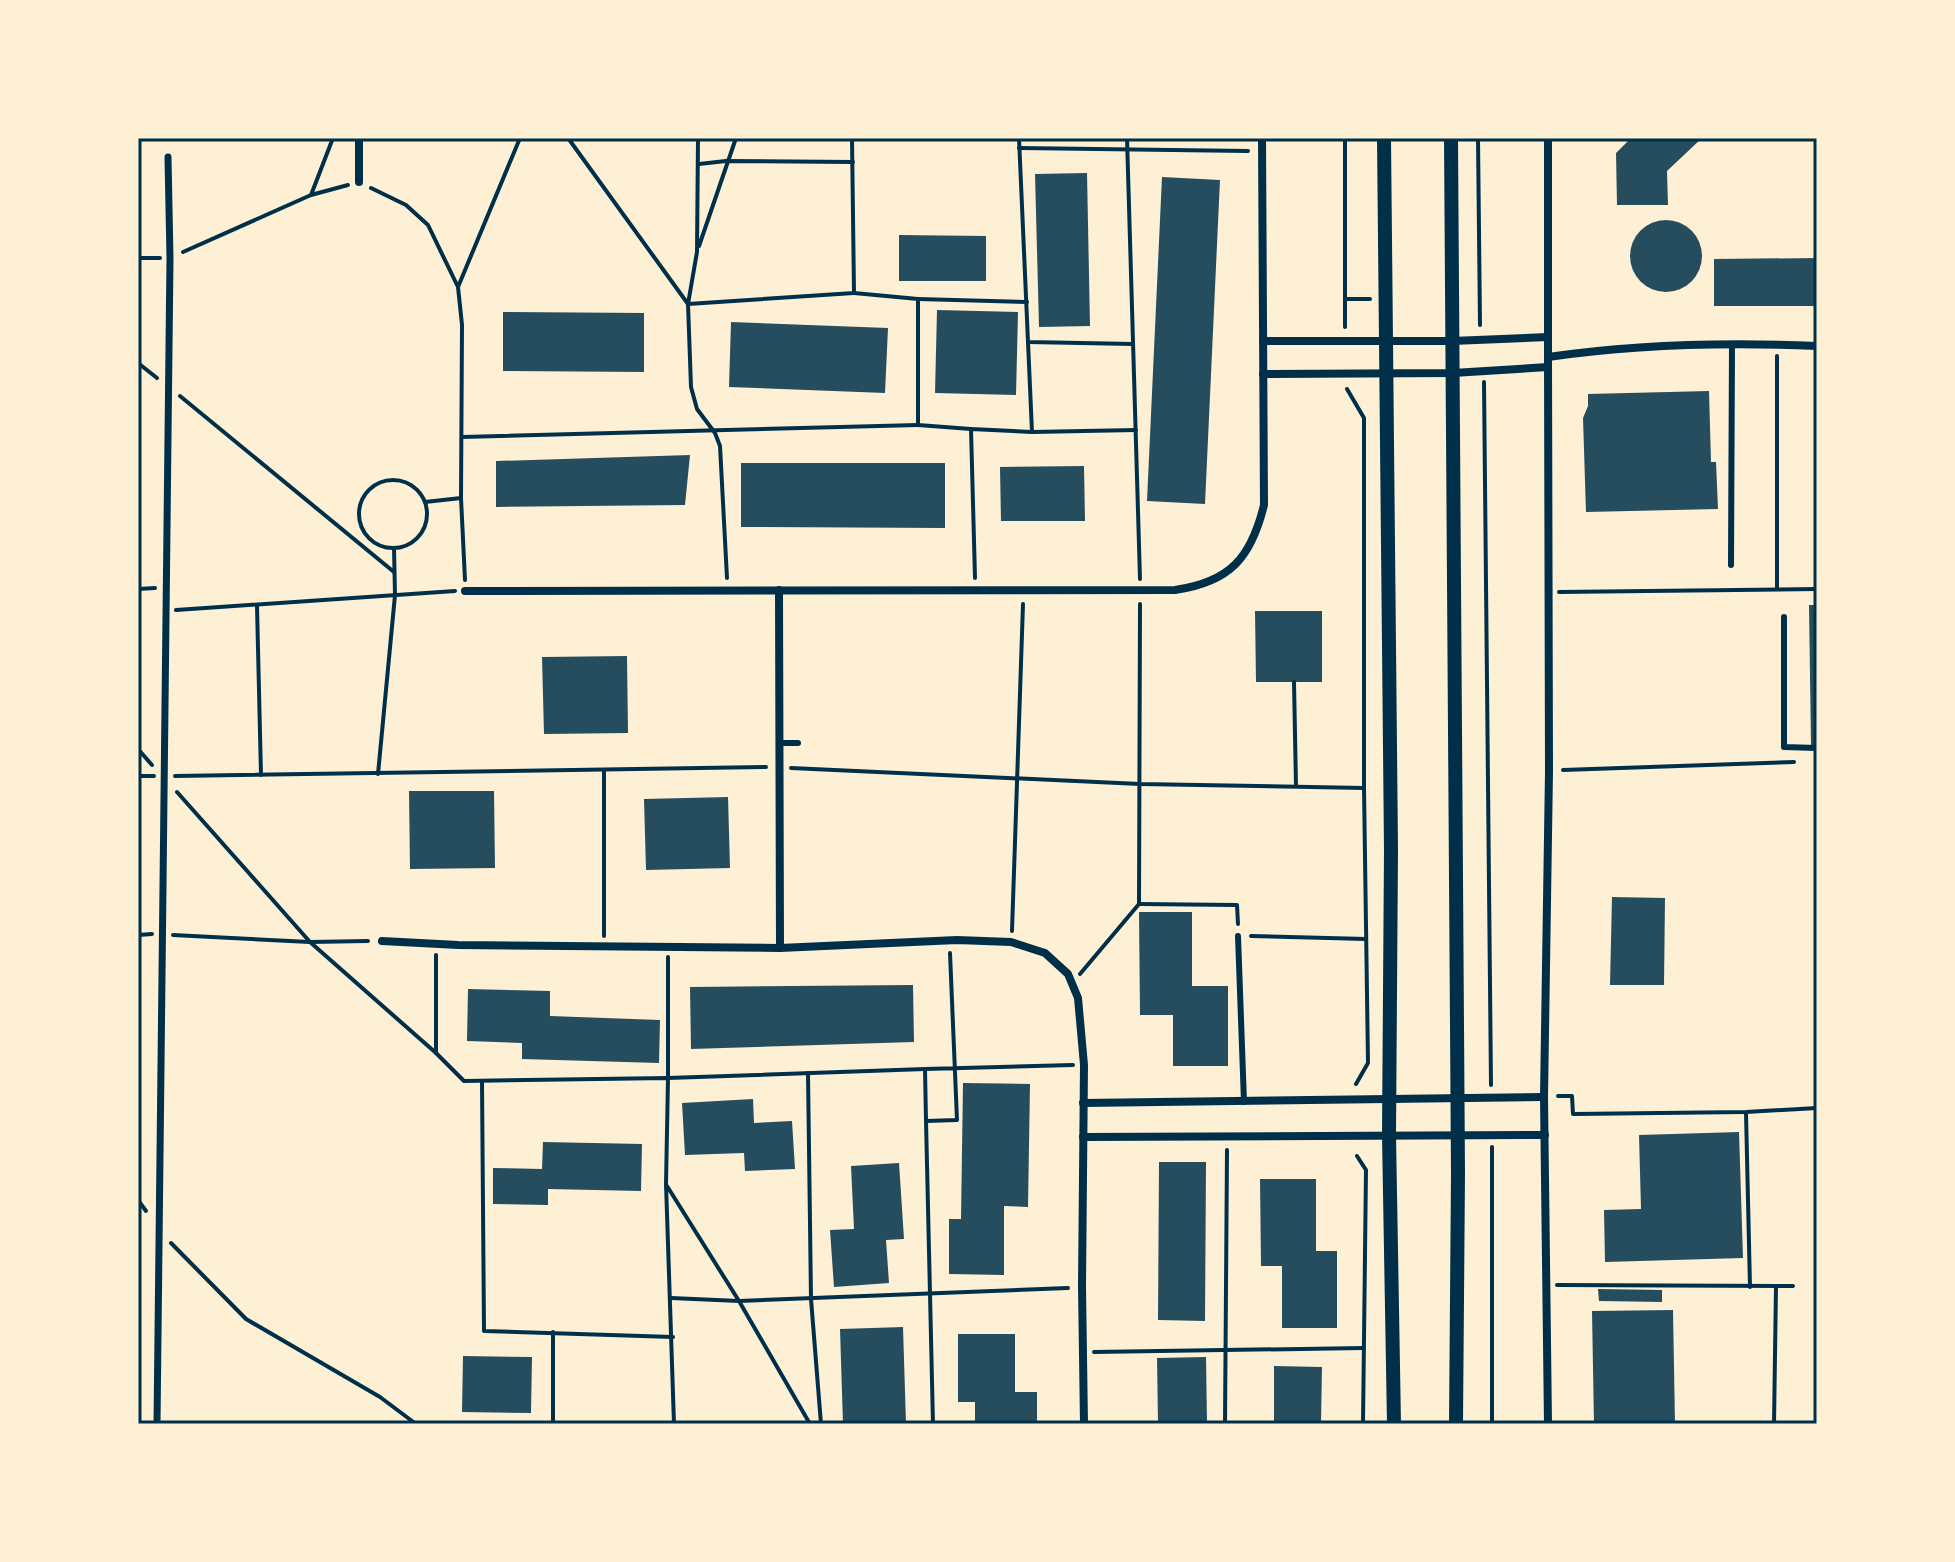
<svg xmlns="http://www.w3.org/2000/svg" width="1955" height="1562" font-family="Overpass,sans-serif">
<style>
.building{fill:#264d5e}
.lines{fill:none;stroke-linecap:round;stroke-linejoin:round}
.path{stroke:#003049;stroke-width:4}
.service{stroke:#003049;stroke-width:6}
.pedestrian{stroke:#003049;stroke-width:7}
.minor{stroke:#003049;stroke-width:8}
.tertiary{stroke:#003049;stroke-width:14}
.neatline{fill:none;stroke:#003049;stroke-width:3}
</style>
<rect width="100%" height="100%" fill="#fdf0d5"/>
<!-- building -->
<g class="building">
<polygon points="1631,138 1702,138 1667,171 1668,205 1617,205 1616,153"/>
<polygon points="1087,173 1090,326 1039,327 1035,174"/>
<polygon points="1162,177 1220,180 1205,504 1147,501"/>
<circle cx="1666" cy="256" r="36"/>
<polygon points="899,235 986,236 986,281 899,281"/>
<polygon points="1817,258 1817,306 1714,306 1714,259"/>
<polygon points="937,310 1018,312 1016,395 935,393"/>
<polygon points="503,312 644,313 644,372 503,371"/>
<polygon points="731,322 888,328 885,393 729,387"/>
<polygon points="1709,391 1711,462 1716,462 1718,509 1586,512 1583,418 1588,406 1588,394"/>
<polygon points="690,455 685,505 496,507 496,461"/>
<polygon points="741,463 945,463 945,528 741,527"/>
<polygon points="1084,466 1085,521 1001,521 1000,467"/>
<polygon points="1809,605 1817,605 1817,745 1811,745"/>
<polygon points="1255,611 1322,611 1322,682 1256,682"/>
<polygon points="627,656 628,733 544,734 542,657"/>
<polygon points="409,791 494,791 495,868 410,869"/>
<polygon points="728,797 730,868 646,870 644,799"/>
<polygon points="1612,897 1665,898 1664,985 1610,985"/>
<polygon points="1139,912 1192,912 1192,986 1228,986 1228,1066 1173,1066 1173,1015 1140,1015"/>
<polygon points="913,985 914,1042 691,1049 690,987"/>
<polygon points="468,989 550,991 550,1016 660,1020 659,1063 522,1059 522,1043 467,1041"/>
<polygon points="963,1083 1030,1084 1028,1207 1004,1206 1004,1275 949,1274 949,1219 961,1219"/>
<polygon points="753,1099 754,1123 792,1121 795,1169 745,1171 744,1153 685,1155 682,1103"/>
<polygon points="1739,1132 1743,1258 1605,1262 1604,1210 1641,1209 1639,1135"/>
<polygon points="543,1142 642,1144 641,1191 548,1189 548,1205 493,1204 493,1168 542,1169"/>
<polygon points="1159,1162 1206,1162 1205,1321 1158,1320"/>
<polygon points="899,1163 904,1239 886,1240 889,1283 834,1287 830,1230 854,1229 851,1166"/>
<polygon points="1260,1179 1316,1179 1316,1251 1337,1251 1337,1328 1282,1328 1282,1266 1261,1266"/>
<polygon points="1598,1289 1662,1290 1662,1302 1599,1301"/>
<polygon points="1673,1310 1675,1424 1594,1424 1592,1311"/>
<polygon points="903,1327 906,1424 843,1424 840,1329"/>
<polygon points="958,1334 1015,1334 1015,1392 1037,1392 1037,1424 975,1424 975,1402 958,1402"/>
<polygon points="463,1356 532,1357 531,1413 462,1412"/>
<polygon points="1206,1357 1207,1424 1158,1424 1157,1358"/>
<polygon points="1274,1366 1322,1367 1321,1424 1274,1424"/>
</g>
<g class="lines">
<!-- path -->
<g class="path">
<polyline points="568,138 688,304"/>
<polyline points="698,138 697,252 688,304 691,387 697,409 715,433 720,446 727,578"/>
<polyline points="1019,138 1028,342 1133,344"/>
<polyline points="1127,138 1140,579"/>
<polyline points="1478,138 1480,325"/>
<polyline points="1019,148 1248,151"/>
<polyline points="699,164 726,161 853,162"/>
<polyline points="371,188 406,205 428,225 458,287 462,325 461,498 465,580"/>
<polyline points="311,195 348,185"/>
<polyline points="699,246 736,138"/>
<polyline points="183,252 311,195 333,138"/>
<polyline points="138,258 160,258"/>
<polyline points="458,287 520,138"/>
<polyline points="854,293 918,299 918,425 971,429"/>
<polyline points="918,299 1027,302"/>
<polyline points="1346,299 1370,299"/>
<polyline points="688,304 854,293 852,138"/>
<polyline points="1345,327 1345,138"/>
<polyline points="1028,342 1032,432"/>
<polyline points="1777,356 1777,589"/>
<polyline points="138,363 157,378"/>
<polyline points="1484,382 1491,1085"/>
<polyline points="1347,389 1364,418 1364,788 1368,1063 1356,1084"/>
<polyline points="180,396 394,572"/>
<polyline points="462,437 918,425"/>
<circle cx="393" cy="514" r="34"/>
<polyline points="425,502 461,498"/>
<polyline points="975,578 971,429 1032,432 1136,430"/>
<polyline points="138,589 155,588"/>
<polyline points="1559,592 1817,589"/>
<polyline points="257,606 261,775"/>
<polyline points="176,610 455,591"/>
<polyline points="1294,682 1296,786"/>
<polyline points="138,749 152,765"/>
<polyline points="791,768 1140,784 1364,788"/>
<polyline points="604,770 604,936"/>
<polyline points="1563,770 1794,762"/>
<polyline points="378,774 395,595 394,548"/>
<polyline points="138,776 154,776"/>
<polyline points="175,776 766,767"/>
<polyline points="177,792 310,942 436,1053 464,1081 668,1078 666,1184 674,1424"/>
<polyline points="1139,904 1237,905 1238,924"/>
<polyline points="1012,931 1023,604"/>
<polyline points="138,935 152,934"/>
<polyline points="173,935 310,942 368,941"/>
<polyline points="1251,936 1366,939"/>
<polyline points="950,953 957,1120 926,1121 925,1069 1073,1065"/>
<polyline points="436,955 436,1053"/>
<polyline points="668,957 668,1078 925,1069"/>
<polyline points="1080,974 1139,904 1140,604"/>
<polyline points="808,1073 811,1299 821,1424"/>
<polyline points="482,1082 484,1331 673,1337"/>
<polyline points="1558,1096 1572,1096 1573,1114 1746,1112 1817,1108"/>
<polyline points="1746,1113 1750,1287"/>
<polyline points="926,1121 933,1424"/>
<polyline points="1357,1156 1366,1170 1363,1424"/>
<polyline points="667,1186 739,1301 810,1424"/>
<polyline points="138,1200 146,1211"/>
<polyline points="171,1243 246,1319 380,1397 416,1424"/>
<polyline points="1557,1285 1793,1286"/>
<polyline points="671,1298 739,1301 1068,1288"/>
<polyline points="1094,1352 1363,1348"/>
<polyline points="553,1424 553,1332"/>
<polyline points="1225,1424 1227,1150"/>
<polyline points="1492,1424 1492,1147"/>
<polyline points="1774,1424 1776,1286"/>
</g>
<!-- service -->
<g class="service">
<polyline points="1731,565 1732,344"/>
<polyline points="1784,617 1784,747 1817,748"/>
<polyline points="780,743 798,743"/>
<polyline points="1238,936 1244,1102"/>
</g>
<!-- pedestrian -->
<polyline class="pedestrian" points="157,1424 170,258 168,157"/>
<!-- minor -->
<g class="minor">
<path d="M1548 138V357C1637 344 1727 342 1817 346"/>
<polyline points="359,182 359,138"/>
<polyline points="1263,341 1452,341 1548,337"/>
<polyline points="1263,374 1453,373 1548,367"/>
<polyline points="779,590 780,948"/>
<path d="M465 591 1175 590C1230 582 1251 558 1264 505L1262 138"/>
<polyline points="382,941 458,945 780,948 957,940 1011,942 1045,953 1068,974 1078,998 1084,1065 1082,1287 1084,1424"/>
<polyline points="1083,1103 1544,1097"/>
<polyline points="1083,1137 1545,1135"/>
<polyline points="1548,1424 1544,1097 1549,771 1548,357"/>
</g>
<!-- tertiary -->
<g class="tertiary">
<polyline points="1384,138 1391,850 1389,1135 1394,1424"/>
<polyline points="1451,138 1458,1173 1456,1424"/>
</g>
</g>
<!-- border -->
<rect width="1955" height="1562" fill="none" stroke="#fdf0d5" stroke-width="280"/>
<rect x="140" y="140" width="1675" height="1282" class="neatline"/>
</svg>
